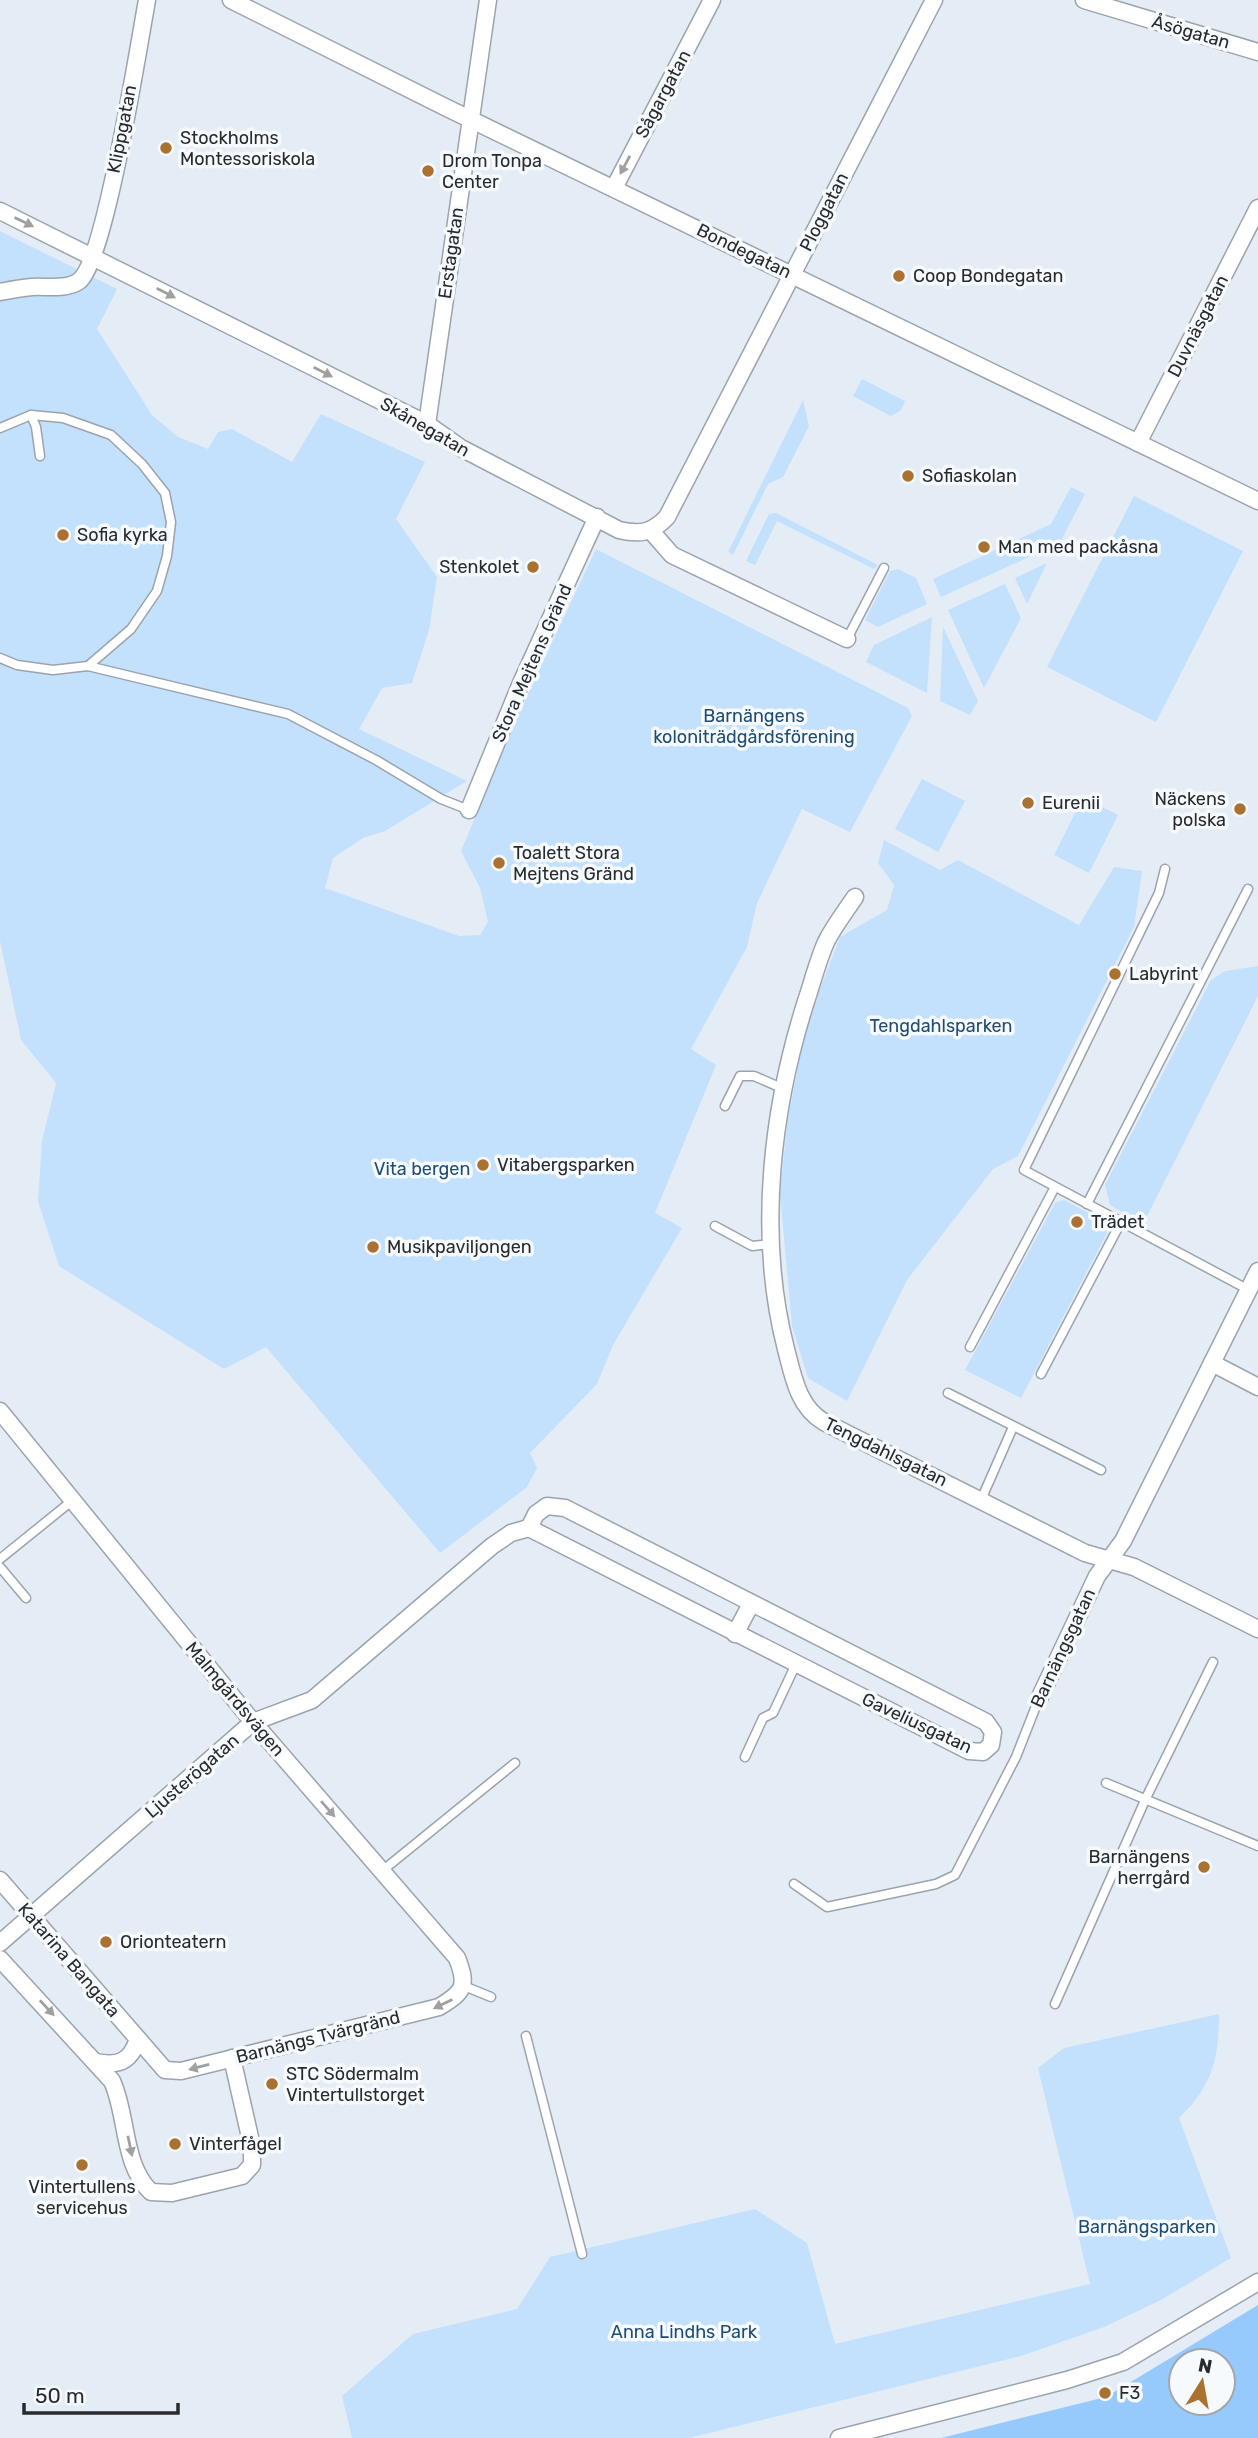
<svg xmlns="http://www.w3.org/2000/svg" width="1258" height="2438" font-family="Rubik,sans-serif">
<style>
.green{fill:#c3e0fd}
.water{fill:#96cafc;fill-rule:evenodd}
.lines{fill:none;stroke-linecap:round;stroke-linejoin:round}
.service-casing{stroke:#9ba3ac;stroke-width:11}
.minor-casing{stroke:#9ba3ac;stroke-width:19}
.service{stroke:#fff;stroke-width:8}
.minor{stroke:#fff;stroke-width:16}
.oneway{fill:#9ea0a1}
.poi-dot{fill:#aa7130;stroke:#f6fafd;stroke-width:2.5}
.labels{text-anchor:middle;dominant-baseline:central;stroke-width:7;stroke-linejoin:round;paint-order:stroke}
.street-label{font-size:18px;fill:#272b2e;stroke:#f6fafd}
.poi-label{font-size:18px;fill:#272b2e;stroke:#f6fafd;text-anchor:start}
.park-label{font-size:18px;fill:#1d4c74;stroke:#f6fafd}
</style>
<rect width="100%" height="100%" fill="#e4edf6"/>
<!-- green -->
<g class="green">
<polygon points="0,231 117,289 97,329 152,415 178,437 208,449 218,432 232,429 292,462 321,414 425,462 396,519 437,577 429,630 412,683 382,688 359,729 467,781 385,831 363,838 333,858 325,888 459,936 480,935 488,922 480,888 461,851 524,702 596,549 908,708 912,716 850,832 802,809 757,903 747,947 691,1049 716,1065 655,1213 682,1228 613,1345 597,1384 530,1453 537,1468 527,1487 440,1553 266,1347 224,1369 59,1266 38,1201 42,1141 56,1083 21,1040 0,941"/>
<polygon points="862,379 905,401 901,410 891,416 853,396"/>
<polygon points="803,400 809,426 783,477 768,484 733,555 728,552"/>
<polygon points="1071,487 1085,494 1060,543 941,597 933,579 1051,524"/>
<polygon points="1134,496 1243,551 1156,722 1047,667"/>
<polygon points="776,513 878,565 874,569 777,521 755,565 746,561 769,514"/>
<polygon points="1047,563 1027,604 1015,578"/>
<polygon points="898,569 916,578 927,604 878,627 865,620 890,571"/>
<polygon points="1005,584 1021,618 984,688 948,610"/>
<polygon points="932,617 927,693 866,662 874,645"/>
<polygon points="943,627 978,701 970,715 940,701"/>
<polygon points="922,779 965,801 938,852 895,829"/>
<polygon points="1083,797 1118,815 1089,873 1054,855"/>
<polygon points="884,840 940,870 958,860 1079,925 1114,867 1142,871 1134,927 1018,1156 993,1169 907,1280 847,1401 808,1378 792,1326 780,1194 788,1118 807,1023 840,937 887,910 894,885 878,863"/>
<polygon points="1258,966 1258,996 1143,1224 1110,1205 1105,1185 1211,980 1225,971"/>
<polygon points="1064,1200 1103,1221 1107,1233 1021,1398 965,1370 1055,1203"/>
<path d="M1219 2014C1219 2058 1212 2087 1179 2118L1231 2258 1161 2300 1104 2327 1021 2356 689 2438H352L342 2396 413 2334 517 2309 550 2257 755 2209 807 2243 835 2344 1090 2284 1038 2068 1064 2048Z"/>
</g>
<!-- water -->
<path class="water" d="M1258 2305V2438H941L1106 2397ZM1181 2361H1223V2403H1181Z"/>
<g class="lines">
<!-- service casing -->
<g class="service-casing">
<g id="service">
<polyline points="31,415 36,427 40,456"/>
<polyline points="0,428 31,415 63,418 111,435 142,464 165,493 171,522 167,556 157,591 131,629 88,666"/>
<polyline points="847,639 884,568"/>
<polyline points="0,658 17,665 53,670 88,666 288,714 376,760 441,799 469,810"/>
<polyline points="1165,869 1159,893 1024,1170 1249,1290"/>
<polyline points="725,1106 740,1076 754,1076 784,1089"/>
<polyline points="1087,1204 1248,889"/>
<polyline points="715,1226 752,1246 772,1244"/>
<polyline points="970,1347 1055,1187"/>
<polyline points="1041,1374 1121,1222"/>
<polyline points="948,1393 1101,1470"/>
<polyline points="981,1500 1013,1427"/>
<polyline points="0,1559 73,1500"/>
<polyline points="0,1567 26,1598"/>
<polyline points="745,1757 763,1718 773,1713 796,1664"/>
<polyline points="1106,1783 1258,1846"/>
<polyline points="382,1871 515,1763"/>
<polyline points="794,1884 827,1907 936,1884 955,1875 1016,1757 1038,1701"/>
<polyline points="464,1986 491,1997"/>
<polyline points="1055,2004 1146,1798 1213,1662"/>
<polyline points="526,2036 582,2254"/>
</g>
</g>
<!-- minor casing -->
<g class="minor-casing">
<g id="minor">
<polyline points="231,0 447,108 1258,501"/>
<polyline points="1084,0 1258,52"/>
<polyline points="614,188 712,0"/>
<path d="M0 211 427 424 461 448 619 530C640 535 652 533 667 517L934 0"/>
<path d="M0 292C10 290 21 288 32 287 46 286 67 290 79 281 105 262 139 44 147 0"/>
<polyline points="427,424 488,0"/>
<polyline points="1138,443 1258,208"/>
<polyline points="651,531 672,555 847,639"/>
<polyline points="469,810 521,683 597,517"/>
<path d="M855 897C845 912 834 926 826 942 819 958 814 976 809 992 772 1104 756 1233 786 1349 793 1376 798 1407 824 1422L1085 1553 1134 1567 1258 1629"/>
<polyline points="1212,1363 1258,1387"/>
<path d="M0 1411 253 1722 457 1958C468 1986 464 1992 439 2007L181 2071 165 2070 0 1880"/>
<polygon points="547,1506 565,1508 986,1722 993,1732 991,1745 983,1752 969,1751 529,1528 536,1514"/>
<polyline points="735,1634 751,1604"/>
<polyline points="1038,1701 1097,1576 1123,1541 1258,1271"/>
<polyline points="0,1943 253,1722 312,1700 492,1546 511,1533 529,1528"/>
<path d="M0 1959 112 2081C128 2116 122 2164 151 2192L172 2193 242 2176 252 2165V2146L232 2058"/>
<path d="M95 2062C118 2066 130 2063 138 2039"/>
<polyline points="839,2438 1067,2380 1123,2362 1258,2282"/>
</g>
</g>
<!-- service -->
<use href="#service" class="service"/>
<!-- minor -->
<use href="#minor" class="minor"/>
</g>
<!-- one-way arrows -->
<defs><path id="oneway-solid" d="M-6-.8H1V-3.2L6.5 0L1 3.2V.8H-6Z" transform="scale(1.75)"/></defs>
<g class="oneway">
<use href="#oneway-solid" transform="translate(625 165) rotate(118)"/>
<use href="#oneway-solid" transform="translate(24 222) rotate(26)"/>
<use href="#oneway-solid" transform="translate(166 293) rotate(27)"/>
<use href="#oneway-solid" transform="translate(323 372) rotate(27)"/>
<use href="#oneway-solid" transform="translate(328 1809) rotate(49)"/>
<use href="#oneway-solid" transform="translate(443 2004) rotate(154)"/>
<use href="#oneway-solid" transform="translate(47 2008) rotate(47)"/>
<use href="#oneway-solid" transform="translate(199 2067) rotate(165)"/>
<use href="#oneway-solid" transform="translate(130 2146) rotate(78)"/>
</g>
<!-- markers -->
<g class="poi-dot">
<circle cx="166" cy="148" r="7"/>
<circle cx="428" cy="171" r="7"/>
<circle cx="899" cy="276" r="7"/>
<circle cx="908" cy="476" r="7"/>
<circle cx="63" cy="535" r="7"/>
<circle cx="984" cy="547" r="7"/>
<circle cx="533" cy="567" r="7"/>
<circle cx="1028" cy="803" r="7"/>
<circle cx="1240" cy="809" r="7"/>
<circle cx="499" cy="863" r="7"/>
<circle cx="1115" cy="974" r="7"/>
<circle cx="483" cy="1165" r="7"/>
<circle cx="1077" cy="1222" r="7"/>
<circle cx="373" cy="1247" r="7"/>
<circle cx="1204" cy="1867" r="7"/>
<circle cx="106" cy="1942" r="7"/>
<circle cx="272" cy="2084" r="7"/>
<circle cx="175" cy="2144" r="7"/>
<circle cx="82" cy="2165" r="7"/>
<circle cx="1105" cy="2393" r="7"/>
</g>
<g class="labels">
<!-- street labels -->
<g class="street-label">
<text transform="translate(1191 32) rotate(16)">Åsögatan</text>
<text transform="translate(663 94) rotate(-62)">Sågargatan</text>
<text transform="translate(122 129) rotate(-79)">Klippgatan</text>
<text transform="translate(824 212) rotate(-63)">Ploggatan</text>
<text transform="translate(744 251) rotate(26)">Bondegatan</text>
<text transform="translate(451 253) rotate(-82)">Erstagatan</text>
<text transform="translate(1198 326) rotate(-63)">Duvnäsgatan</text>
<text transform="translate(425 427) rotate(30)">Skånegatan</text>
<text transform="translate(532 663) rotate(-66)">Stora Mejtens Gränd</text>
<text transform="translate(886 1452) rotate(26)">Tengdahlsgatan</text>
<text transform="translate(1063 1648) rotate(-65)">Barnängsgatan</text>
<text transform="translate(235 1699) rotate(50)">Malmgårdsvägen</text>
<text transform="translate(917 1723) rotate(25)">Gaveliusgatan</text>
<text transform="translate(192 1776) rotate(-41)">Ljusterögatan</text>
<text transform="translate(69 1960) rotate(49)">Katarina Bangata</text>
<text transform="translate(318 2037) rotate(-14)">Barnängs Tvärgränd</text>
</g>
<!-- poi labels -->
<g class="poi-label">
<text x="180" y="138">Stockholms<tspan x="180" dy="21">Montessoriskola</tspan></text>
<text x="442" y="161">Drom Tonpa<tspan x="442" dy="21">Center</tspan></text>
<text x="913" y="276">Coop Bondegatan</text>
<text x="922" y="476">Sofiaskolan</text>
<text x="77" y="535">Sofia kyrka</text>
<text x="998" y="547">Man med packåsna</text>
<text x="519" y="567" text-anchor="end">Stenkolet</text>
<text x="1226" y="799" text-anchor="end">Näckens<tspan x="1226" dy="21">polska</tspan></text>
<text x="1042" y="803">Eurenii</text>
<text x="513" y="853">Toalett Stora<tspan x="513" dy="21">Mejtens Gränd</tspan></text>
<text x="1129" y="974">Labyrint</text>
<text x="497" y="1165">Vitabergsparken</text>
<text x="1091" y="1222">Trädet</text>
<text x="387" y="1247">Musikpaviljongen</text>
<text x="1190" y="1857" text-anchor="end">Barnängens<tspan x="1190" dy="21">herrgård</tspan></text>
<text x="120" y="1942">Orionteatern</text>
<text x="286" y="2074">STC Södermalm<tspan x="286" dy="21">Vintertullstorget</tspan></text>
<text x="189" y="2144">Vinterfågel</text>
<text x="82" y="2187" text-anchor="middle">Vintertullens<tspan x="82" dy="21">servicehus</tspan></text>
<text x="1119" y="2393">F3</text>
</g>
<!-- park labels -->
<g class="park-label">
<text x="754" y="716">Barnängens<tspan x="754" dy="21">koloniträdgårdsförening</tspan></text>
<text x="941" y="1026">Tengdahlsparken</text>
<text x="422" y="1169">Vita bergen</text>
<text x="1147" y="2227">Barnängsparken</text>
<text x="684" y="2332">Anna Lindhs Park</text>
</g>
</g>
<!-- north arrow -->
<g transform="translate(1202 2382) rotate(11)"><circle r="33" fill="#f6fafd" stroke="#a3a7aa" stroke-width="2"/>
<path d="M0-5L12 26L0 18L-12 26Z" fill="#aa7130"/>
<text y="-10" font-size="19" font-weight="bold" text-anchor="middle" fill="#272b2e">N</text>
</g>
<!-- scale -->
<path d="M24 2403v10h154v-10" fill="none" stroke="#272b2e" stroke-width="3.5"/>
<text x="35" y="2403" font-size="21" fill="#272b2e" stroke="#f6fafd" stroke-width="5" paint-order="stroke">50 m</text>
</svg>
